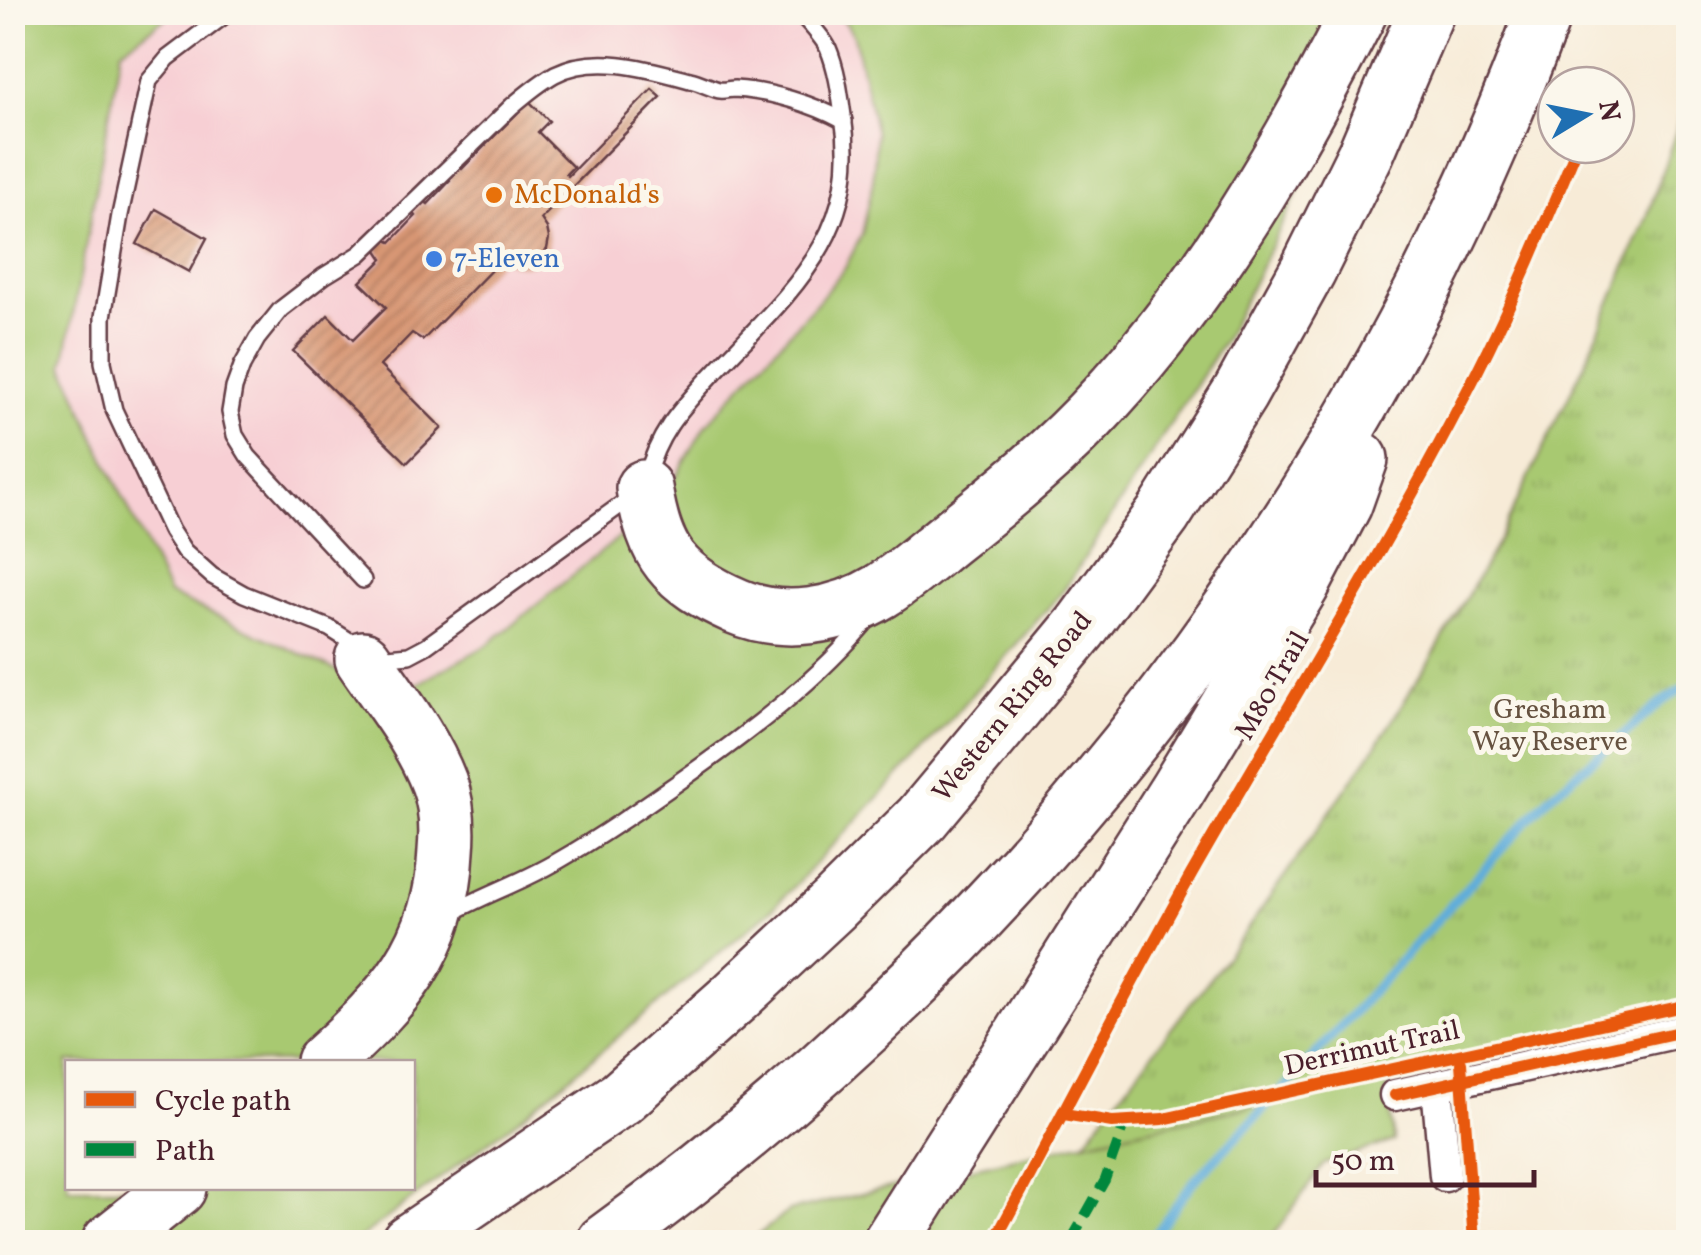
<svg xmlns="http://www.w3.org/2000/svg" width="1701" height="1255" font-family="Vollkorn,serif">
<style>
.built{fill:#f7cfd4}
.grass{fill:#a8c971;stroke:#79744e;stroke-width:2.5;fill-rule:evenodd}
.park{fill:url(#park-tufts);stroke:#79744e;stroke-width:2.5}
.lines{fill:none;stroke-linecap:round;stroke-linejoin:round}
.stream{stroke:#61adda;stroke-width:9}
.building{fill:url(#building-hatch)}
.service-casing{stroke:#643e45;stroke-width:20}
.minor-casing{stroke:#643e45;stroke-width:35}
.motorway-casing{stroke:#643e45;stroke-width:60}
.service{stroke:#fff;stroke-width:15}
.minor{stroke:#fff;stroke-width:30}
.motorway{stroke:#fff;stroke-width:55}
.quiet{stroke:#00873e;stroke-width:10;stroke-dasharray:20 10;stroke-linecap:butt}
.cycleway-casing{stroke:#fbf7ec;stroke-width:19}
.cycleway{stroke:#e8590c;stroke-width:12}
.food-dot{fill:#e8710a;stroke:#fbf7ec;stroke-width:4}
.shop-dot{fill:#3f7fe0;stroke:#fbf7ec;stroke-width:4}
.labels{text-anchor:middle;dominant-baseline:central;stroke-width:10;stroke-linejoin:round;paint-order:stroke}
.food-label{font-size:28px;fill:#c56008;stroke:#fbf7ec;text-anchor:start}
.shop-label{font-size:28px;fill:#366cbe;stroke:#fbf7ec;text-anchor:start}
.street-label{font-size:28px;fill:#4a1f2b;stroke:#fbf7ec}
.park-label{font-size:28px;fill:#665240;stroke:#fbf7ec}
</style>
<defs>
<pattern id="park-tufts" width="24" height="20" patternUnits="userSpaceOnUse" patternTransform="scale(2.5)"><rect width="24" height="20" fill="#a8c971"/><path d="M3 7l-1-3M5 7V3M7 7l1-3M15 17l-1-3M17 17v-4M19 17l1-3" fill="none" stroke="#92ac62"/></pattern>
<pattern id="building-hatch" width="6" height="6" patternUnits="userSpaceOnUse" patternTransform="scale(2.5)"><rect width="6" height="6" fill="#d89774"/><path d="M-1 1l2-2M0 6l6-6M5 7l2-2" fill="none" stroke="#b17b5f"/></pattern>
</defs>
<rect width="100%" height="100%" fill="#fbf7ec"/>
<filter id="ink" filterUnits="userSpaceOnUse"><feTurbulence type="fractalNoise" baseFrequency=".01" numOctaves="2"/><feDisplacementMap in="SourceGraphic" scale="20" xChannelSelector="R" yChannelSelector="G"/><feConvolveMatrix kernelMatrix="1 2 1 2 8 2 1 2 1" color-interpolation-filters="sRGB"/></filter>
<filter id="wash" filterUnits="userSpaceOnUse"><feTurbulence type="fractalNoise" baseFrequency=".0048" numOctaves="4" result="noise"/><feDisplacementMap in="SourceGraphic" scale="40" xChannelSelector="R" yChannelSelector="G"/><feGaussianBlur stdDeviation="2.25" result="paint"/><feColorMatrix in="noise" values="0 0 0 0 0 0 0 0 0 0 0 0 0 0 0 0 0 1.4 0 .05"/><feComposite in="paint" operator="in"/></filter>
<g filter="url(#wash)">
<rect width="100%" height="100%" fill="#f7ebd7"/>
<!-- built -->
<polygon class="built" points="839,12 854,36 876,134 873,183 862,234 845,268 662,503 489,644 418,684 353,678 169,594 95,438 64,365 121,50 173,13"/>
<!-- grass -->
<g class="grass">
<path d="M12 13H173L121 50 64 365 95 438 169 594 353 678 417 684 489 644 661 503 705 426 820 299 845 268 862 234 873 183 876 134 854 36 839 13H1360L1321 146 1224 341 1064 590 917 757 772 909 528 1112 355 1242H13ZM68 1062H412V1188H68Z"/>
<polygon points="1386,1078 1394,1141 1324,1164 1269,1242 749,1242 789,1211 1084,1142"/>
</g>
<!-- park -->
<polygon class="park" points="1688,96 1688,1014 1084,1142 1244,934 1376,746 1432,657 1493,551 1584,365 1647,217"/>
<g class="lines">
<!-- stream -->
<polyline class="stream" points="1149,1242 1192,1183 1293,1079 1548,798 1662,702 1688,685"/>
</g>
<g id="blocks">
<!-- building -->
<g class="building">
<polygon points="652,89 661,97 541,219 547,228 549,238 547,249 541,258 532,264 522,266 511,264 502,259 423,340 412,333 380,366 442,428 407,463 293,351 328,315 353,340 386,307 360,282 383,259 375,247 382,238 391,242 416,216 413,212 424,201 428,204 450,181 448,177 459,166 462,169 529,101 549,121 538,132 573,167 566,174 568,176"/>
<polygon points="156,209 207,238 189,272 137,244"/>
</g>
</g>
</g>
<g filter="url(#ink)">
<use href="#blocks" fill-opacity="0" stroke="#643e45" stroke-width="2.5"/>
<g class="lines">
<!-- service casing -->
<g class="service-casing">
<g id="service">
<polyline points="229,12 168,58 149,81 120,215 103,317 103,362 114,410 171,531 184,551 212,576 244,594 329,628 348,640 357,652"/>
<path d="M646 479C658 433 679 411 710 377 785 296 863 237 843 116 840 94 837 69 828 48 821 35 809 23 799 12"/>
<path d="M363 580 248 456 235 435 230 412 234 388 242 366 257 339 281 309 324 276 360 254 512 106C526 94 539 83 555 74 596 53 649 69 690 80 700 82 710 88 719 90 724 91 729 89 734 89 770 91 813 104 844 121"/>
<polyline points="377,658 409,655 426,646 633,496"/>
<path d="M448 915C483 895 523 882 558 861 600 837 640 809 680 781 748 733 818 681 871 616"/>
</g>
</g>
<!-- minor casing -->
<g class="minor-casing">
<g id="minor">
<polyline points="1437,1086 1445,1176"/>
<polyline points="1395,1095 1688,1030"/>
</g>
</g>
<!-- motorway casing -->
<g class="motorway-casing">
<g id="motorway">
<path d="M644 488C655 555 673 578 736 606 783 626 838 617 881 591 905 576 926 557 947 540 1003 496 1058 451 1106 398 1210 285 1289 149 1359 12"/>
<path d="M324 1062C392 1001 442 948 446 851 448 828 447 805 439 783 422 738 390 699 363 659"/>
<polyline points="110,1242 178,1188"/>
<polyline points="409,1242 621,1098 735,997 834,905 922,818 993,733 1080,628 1163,515 1240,393 1308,270 1366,153 1426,12"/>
<path d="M605 1242C1030 936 1362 504 1544 12"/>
<polyline points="891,1242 1178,789 1301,586 1344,504 1360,459"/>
</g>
</g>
<!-- service -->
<use href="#service" class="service"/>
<!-- minor -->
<use href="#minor" class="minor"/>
<!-- motorway -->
<use href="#motorway" class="motorway"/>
<!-- quiet -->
<polyline class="quiet" points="1070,1242 1105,1180 1125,1122"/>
<!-- cycleway casing -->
<g class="cycleway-casing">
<g id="cycleway">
<polyline points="1461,1063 1474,1242"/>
<polyline points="1395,1095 1688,1030"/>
<polyline points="1064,1114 1112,1122 1163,1119 1688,1005"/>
<path d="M994 1242C1060 1120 1123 996 1191 875 1286 708 1389 545 1476 374 1514 299 1546 222 1578 145"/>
</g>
</g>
<!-- cycleway -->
<use href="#cycleway" class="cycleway"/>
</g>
</g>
<!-- markers -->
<circle class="food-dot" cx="494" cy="195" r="10"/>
<circle class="shop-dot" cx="434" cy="259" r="10"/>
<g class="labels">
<!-- food labels -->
<g class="food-label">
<text x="514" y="195">McDonald's</text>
</g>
<!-- shop labels -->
<g class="shop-label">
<text x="454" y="259">7-Eleven</text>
</g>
<!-- street labels -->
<g class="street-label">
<text transform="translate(1273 686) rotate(-60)">M80 Trail</text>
<text transform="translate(1013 707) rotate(-51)">Western Ring Road</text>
<text transform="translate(1372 1049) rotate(-12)">Derrimut Trail</text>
</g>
<!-- park labels -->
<g class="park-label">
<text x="1550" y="710">Gresham<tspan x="1550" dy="32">Way Reserve</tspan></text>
</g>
</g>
<!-- margin -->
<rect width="1701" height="1255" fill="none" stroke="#fbf7ec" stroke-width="50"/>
<!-- legend -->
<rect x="65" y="1060" width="350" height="130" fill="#fbf7ec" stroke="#b4a19f" stroke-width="2.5"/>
<rect x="85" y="1092" width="50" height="15" fill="#e8590c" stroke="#b4a19f" stroke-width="2.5"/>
<text x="155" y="1110" font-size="30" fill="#4a1f2b">Cycle path</text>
<rect x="85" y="1142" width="50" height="15" fill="#00873e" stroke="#b4a19f" stroke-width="2.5"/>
<text x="155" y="1160" font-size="30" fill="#4a1f2b">Path</text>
<!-- north arrow -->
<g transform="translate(1586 115) rotate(80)"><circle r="48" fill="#fbf7ec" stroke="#b4a19f" stroke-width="2.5"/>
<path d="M0-8L18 38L0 25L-18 38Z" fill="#1f6fb2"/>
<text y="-15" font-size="28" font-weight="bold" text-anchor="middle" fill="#4a1f2b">N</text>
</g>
<!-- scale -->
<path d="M1316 1170v15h218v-15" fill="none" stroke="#4a1f2b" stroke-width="5"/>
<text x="1331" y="1170" font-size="30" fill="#4a1f2b" stroke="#fbf7ec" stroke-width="8" paint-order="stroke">50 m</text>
</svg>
